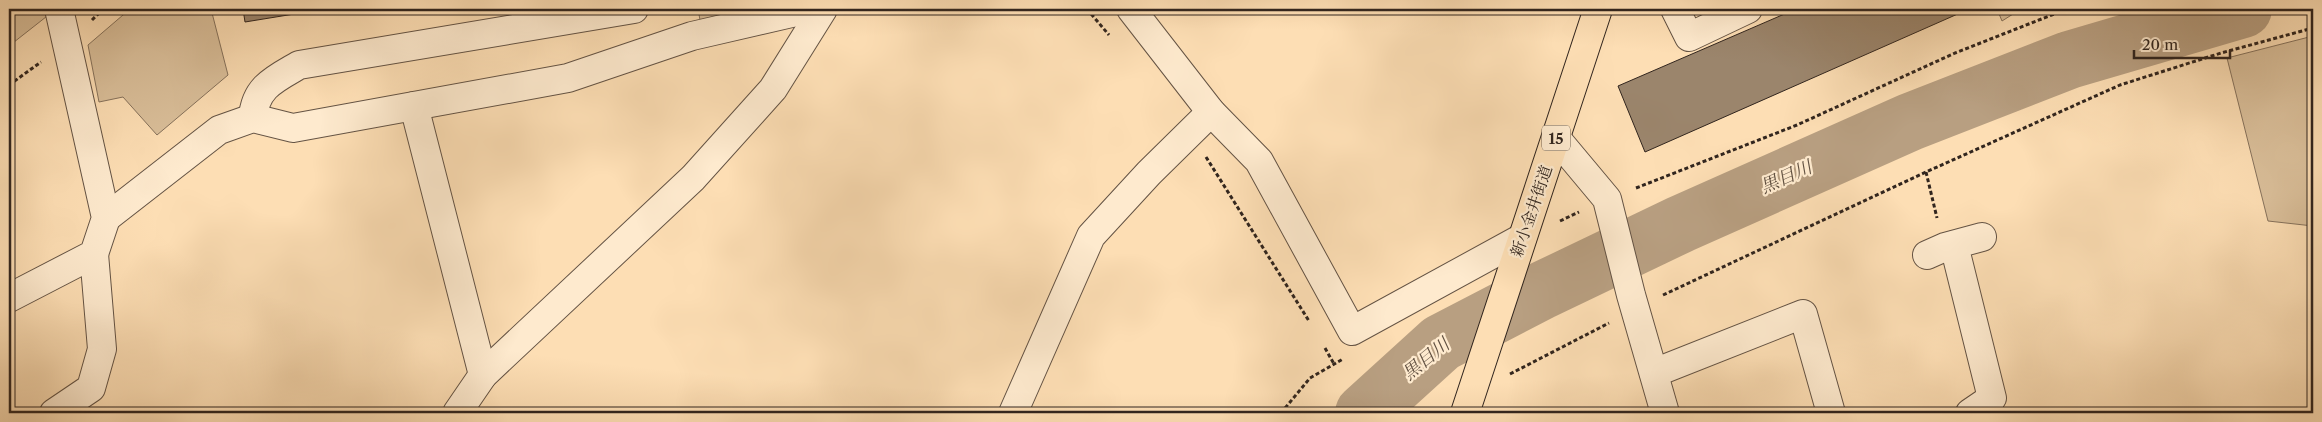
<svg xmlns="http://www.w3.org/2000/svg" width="2322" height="422" font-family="'Libre Caslon Text','Noto Serif JP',serif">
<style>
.green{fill:#dabf9a;stroke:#86725c}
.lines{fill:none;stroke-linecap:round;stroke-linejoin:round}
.river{stroke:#b89f81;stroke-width:58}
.building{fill:#9b856c;stroke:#31251e}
.minor-casing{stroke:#645344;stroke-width:30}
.major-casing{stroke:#31251e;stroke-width:30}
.path{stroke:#31251e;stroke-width:3;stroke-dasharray:4 2.5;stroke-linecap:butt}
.minor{stroke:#feeace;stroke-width:28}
.major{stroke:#fddeb4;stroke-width:28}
.labels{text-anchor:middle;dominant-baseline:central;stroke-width:4.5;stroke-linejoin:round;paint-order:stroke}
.shield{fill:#feeace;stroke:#6e6053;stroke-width:1}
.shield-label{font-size:15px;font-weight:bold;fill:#31251e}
.street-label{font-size:16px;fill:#31251e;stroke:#feeace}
.water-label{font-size:18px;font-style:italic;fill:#605041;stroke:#feeace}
</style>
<rect width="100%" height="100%" fill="#fddeb4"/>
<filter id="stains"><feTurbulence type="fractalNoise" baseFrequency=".004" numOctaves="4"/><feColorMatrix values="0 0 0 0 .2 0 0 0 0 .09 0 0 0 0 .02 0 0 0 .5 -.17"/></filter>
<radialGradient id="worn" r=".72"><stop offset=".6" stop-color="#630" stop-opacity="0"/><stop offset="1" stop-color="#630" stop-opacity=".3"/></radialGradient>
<!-- green -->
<g class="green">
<polygon points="9,9 50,9 51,13 9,46"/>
<polygon points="130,9 211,9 228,75 157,135 123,97 99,102 88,45"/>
<polygon points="698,9 750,9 700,20"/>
<polygon points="1997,9 2021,9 2002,21"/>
<polygon points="2313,36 2313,226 2268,221 2227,58"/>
</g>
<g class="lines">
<!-- river -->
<polyline class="river" points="1364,413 1441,343 1543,290 1681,224 1910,122 2069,60 2243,9"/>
</g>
<!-- building -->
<g class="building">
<polygon points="243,9 325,9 245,22"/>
<polygon points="1796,9 1969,9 1645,152 1618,86"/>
</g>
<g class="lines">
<!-- minor casing -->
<g class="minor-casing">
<g id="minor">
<polyline points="1131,9 1211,112 1259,161 1352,331 1522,238"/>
<polyline points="1675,9 1689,37 1748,9"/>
<polyline points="414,106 483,375"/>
<path d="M253 118C255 87 275 79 299 65L634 9"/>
<polyline points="1556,138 1607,199 1631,295 1665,413"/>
<polyline points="106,218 219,130 253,118 293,128 568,78 692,36 809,9"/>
<polyline points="1954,245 1992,398 1970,413"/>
<polyline points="1927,255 1945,247 1982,237"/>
<polyline points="9,298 94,254 106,218 59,9"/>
<polyline points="1654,373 1803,314 1831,413"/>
<polyline points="54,413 91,388 102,349 94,254"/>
<polyline points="457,413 483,375 693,178 773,89 823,9"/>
<polyline points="1013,413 1091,236 1149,173 1211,112"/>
</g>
</g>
<!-- major casing -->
<g class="major-casing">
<polyline id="major" points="1465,413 1598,9"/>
</g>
<!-- path -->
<g class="path">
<polyline points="1087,9 1109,35"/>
<polyline points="92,20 103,9"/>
<polyline points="9,85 41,62"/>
<polyline points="1206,157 1309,321"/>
<polyline points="1926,172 1937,218"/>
<polyline points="1636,188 1797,125 1955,53 2067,9"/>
<polyline points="1560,221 1579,212"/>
<polyline points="1663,295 1926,172 2120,85 2221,53 2313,28"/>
<polyline points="1325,348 1334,364"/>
<polyline points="1510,374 1609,323"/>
<polyline points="1281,413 1310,378 1343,359"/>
</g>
<!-- minor -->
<use href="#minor" class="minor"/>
<!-- major -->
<use href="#major" class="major"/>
</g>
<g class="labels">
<!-- shield labels -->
<rect class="shield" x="1542" y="125.5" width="28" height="25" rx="4"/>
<g class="shield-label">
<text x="1556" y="138">15</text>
</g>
<!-- street labels -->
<g class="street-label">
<text transform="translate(1531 211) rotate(-71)">新小金井街道</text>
</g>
<!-- water labels -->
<g class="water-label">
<text transform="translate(1786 177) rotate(-24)">黒目川</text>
<text transform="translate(1426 359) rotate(-39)">黒目川</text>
</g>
</g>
<!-- margin -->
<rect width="2322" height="422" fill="none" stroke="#fddeb4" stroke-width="30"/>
<rect x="10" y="10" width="2302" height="402" fill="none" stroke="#31251e" stroke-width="2.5"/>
<rect x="15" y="15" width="2292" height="392" fill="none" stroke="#31251e"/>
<!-- scale -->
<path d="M2134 50v8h96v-8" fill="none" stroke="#31251e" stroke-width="2.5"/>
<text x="2142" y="50" font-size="15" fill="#31251e" stroke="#feeace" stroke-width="4" paint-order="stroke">20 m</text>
<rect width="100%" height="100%" filter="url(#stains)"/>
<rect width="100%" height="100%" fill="url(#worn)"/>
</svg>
